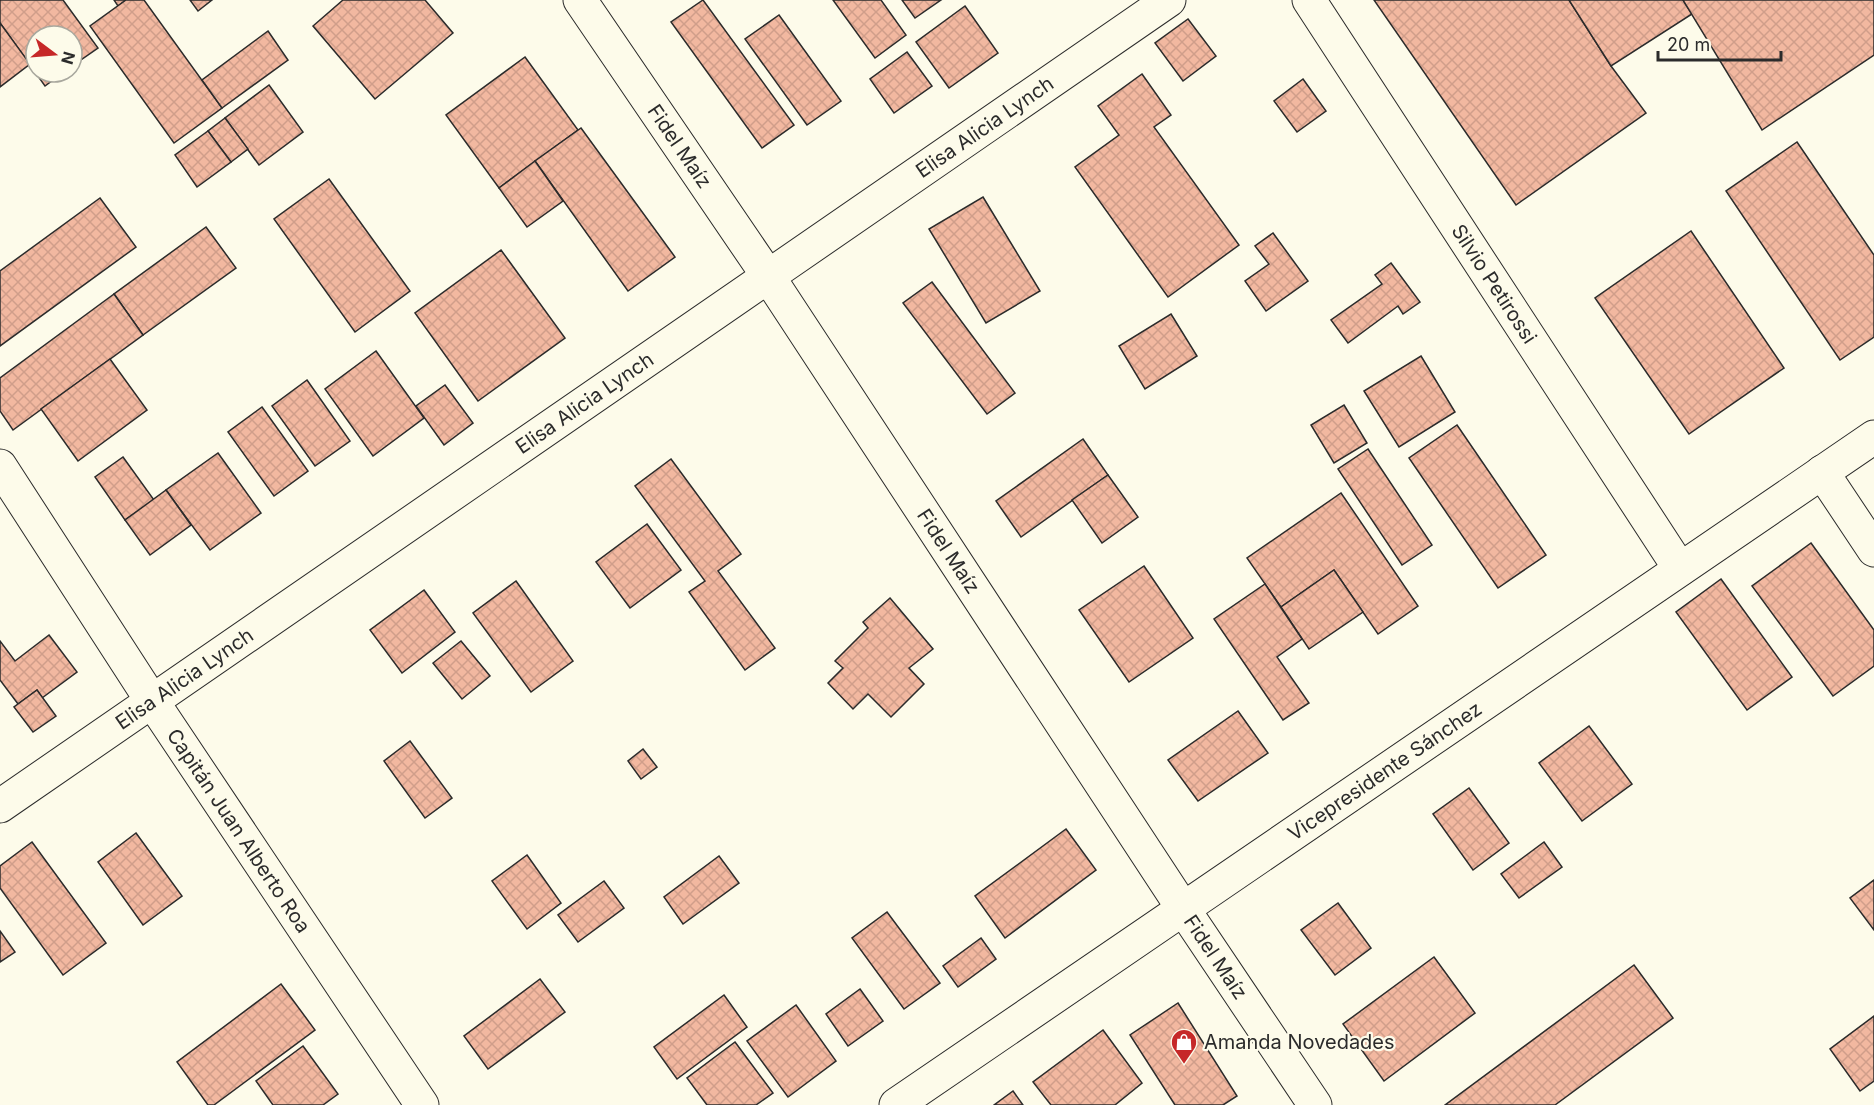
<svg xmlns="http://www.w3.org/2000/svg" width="1874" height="1105" font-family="Inter,sans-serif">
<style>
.building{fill:url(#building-cross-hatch);stroke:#2b2b2b;stroke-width:1.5}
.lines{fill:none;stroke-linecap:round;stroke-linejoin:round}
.minor-casing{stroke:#2b2b2b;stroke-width:35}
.minor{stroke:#fdfbea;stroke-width:33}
.labels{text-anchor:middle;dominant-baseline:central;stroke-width:4.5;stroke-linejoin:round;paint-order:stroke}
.street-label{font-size:20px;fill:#2b2b2b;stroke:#fdfbea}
.poi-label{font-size:20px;fill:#2b2b2b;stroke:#fdfbea;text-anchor:start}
</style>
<defs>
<pattern id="building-cross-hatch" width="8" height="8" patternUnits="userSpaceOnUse" patternTransform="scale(1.5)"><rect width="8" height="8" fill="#f2b8a0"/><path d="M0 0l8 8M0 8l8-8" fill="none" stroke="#d09e8a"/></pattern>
</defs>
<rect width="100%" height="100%" fill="#fdfbea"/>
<!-- building -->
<g class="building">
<polygon points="0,0 63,0 98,48 72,66 72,36 36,36 36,72 64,72 45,86 0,23"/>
<polygon points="114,0 126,0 118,6"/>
<polygon points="126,0 144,0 222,108 174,143 90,26"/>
<polygon points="190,0 212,0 198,11"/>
<polygon points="343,0 425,0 453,33 375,99 313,26"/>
<polygon points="703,0 794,125 762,148 671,22"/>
<polygon points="833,0 881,0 906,35 875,58"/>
<polygon points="902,0 941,0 915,18"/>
<polygon points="1374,0 1569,0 1611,66 1646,113 1516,205"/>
<polygon points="1569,0 1683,0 1692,14 1611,66"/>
<polygon points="1683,0 1874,0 1874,55 1762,130"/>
<polygon points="965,6 998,53 949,88 916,42"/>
<polygon points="779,15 841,101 807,125 745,39"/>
<polygon points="1188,19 1216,56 1183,81 1155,43"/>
<polygon points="0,23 30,64 0,87"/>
<polygon points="268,31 288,60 222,108 202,80"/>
<polygon points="907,52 932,86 894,113 870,79"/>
<polygon points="525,57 578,130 499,188 446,115"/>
<polygon points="1142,74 1171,115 1154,127 1239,245 1168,297 1075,167 1119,135 1098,106"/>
<polygon points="1303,79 1326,111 1297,132 1274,101"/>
<polygon points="269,85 303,132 259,165 225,118"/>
<polygon points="225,118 248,149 231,162 208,131"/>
<polygon points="581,128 675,257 628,291 535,161"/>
<polygon points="208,131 231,162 197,187 175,155"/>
<polygon points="1797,142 1874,255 1874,337 1840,360 1726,191"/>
<polygon points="535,161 563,201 527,227 499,188"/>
<polygon points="329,179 410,291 355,332 274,219"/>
<polygon points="983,197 1040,291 986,323 929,229"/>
<polygon points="100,198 136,247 0,346 0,271"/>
<polygon points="206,227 236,268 143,335 114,294"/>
<polygon points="1691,231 1784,368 1689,434 1595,298"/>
<polygon points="1273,233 1308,281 1266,311 1245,281 1269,264 1255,246"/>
<polygon points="501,250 565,338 478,401 415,313"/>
<polygon points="1391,263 1420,302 1403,314 1398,306 1348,343 1331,320 1382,284 1375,275"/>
<polygon points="932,282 1015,393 987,414 903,303"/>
<polygon points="114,294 143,335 13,430 0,411 0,378"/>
<polygon points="1171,314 1197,356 1145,389 1119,346"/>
<polygon points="376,351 424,418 373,456 325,389"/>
<polygon points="1421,356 1455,412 1399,447 1364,391"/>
<polygon points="110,359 147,410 78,461 41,409"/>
<polygon points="307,380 350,441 315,466 272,406"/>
<polygon points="445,385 473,423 444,445 416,406"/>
<polygon points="1344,405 1367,443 1334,463 1311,425"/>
<polygon points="262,407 308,471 274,496 228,432"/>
<polygon points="1457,425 1546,555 1498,588 1409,458"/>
<polygon points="1083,439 1108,475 1021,537 996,501"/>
<polygon points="1368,449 1432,545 1402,565 1338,469"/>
<polygon points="218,453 261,513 210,550 166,490"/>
<polygon points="123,457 154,500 125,520 95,477"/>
<polygon points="671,459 741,554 718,571 775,648 745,670 689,592 705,581 635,486"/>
<polygon points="1108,475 1138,517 1102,543 1072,500"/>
<polygon points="166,490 191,525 150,555 125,520"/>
<polygon points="1341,493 1418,606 1378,634 1334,570 1281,607 1247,558"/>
<polygon points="647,524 681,570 630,608 596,562"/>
<polygon points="1811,543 1874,630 1874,666 1833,696 1752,586"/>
<polygon points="1144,566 1193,638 1129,682 1079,610"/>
<polygon points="1334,570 1363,612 1309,649 1281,607"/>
<polygon points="1721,579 1792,677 1747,710 1676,612"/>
<polygon points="516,581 573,661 531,692 473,613"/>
<polygon points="1265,584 1302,639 1277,657 1309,703 1283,720 1214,619"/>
<polygon points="424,590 455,632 402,673 370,630"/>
<polygon points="890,598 933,649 909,668 924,684 891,717 868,694 853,709 828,683 843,668 835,661 868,628 863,622"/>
<polygon points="49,635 77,672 42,698 37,690 18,704 0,680 0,641 15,661"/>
<polygon points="461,641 490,676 462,699 433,663"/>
<polygon points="37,690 56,716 33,732 14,707"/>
<polygon points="1238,711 1268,753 1198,801 1168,760"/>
<polygon points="1589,726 1632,784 1582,821 1539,763"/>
<polygon points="410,741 452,798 425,818 384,761"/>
<polygon points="643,749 657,767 641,779 628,761"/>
<polygon points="1469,788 1509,843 1473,870 1433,814"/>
<polygon points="1066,829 1096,870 1005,938 975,896"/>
<polygon points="136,833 182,896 143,925 98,862"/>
<polygon points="32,842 106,943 63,975 0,888 0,866"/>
<polygon points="1544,842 1562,867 1519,898 1501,874"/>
<polygon points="527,855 561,903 527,929 492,881"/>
<polygon points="719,856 739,883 683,924 664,897"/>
<polygon points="1874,880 1874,930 1850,898"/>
<polygon points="604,881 624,908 578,942 558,915"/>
<polygon points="1338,903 1371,948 1335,975 1301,930"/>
<polygon points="887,912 940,983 904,1009 852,938"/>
<polygon points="0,931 15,952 0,962"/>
<polygon points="981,938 996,959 958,987 943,966"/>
<polygon points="1434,957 1475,1013 1384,1081 1343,1024"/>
<polygon points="1634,965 1673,1018 1555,1105 1445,1105"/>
<polygon points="540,979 565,1012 488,1069 464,1036"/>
<polygon points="281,984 315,1030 214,1105 208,1105 177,1062"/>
<polygon points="860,989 883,1021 848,1046 826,1014"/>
<polygon points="724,995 747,1027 677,1079 654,1047"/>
<polygon points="1178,1003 1237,1096 1223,1105 1175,1105 1130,1035"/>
<polygon points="796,1005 836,1061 788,1097 747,1041"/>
<polygon points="1874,1016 1874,1081 1860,1091 1830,1049"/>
<polygon points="1103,1030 1142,1083 1115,1105 1051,1105 1033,1082"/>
<polygon points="735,1042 773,1093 756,1105 707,1105 687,1078"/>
<polygon points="303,1046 338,1094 323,1105 273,1105 256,1081"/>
<polygon points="1013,1091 1023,1105 994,1105"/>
</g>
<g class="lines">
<!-- minor casing -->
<g class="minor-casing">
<g id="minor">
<path id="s1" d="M580 0 768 276 1184 910 1315 1105"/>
<path id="s2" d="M1309 0 1680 569"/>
<path id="s3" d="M0 466 152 701 422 1105"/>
<polyline points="1822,472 1874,550"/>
<path id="s4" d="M0 806 1169 0"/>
<path id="s5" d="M896 1105 1874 437"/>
</g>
</g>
<!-- minor -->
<use href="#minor" class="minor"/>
</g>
<!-- icons -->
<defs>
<g id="shop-pin" transform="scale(1.35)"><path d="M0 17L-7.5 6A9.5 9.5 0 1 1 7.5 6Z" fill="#c62828" stroke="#fdfbea"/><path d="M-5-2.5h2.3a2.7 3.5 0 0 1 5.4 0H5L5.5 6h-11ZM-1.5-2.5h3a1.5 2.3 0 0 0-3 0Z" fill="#fff"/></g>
</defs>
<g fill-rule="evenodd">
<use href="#shop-pin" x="1184" y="1042"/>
</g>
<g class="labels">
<!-- street labels -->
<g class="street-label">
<text stroke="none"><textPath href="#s4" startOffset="1196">Elisa Alicia Lynch</textPath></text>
<text stroke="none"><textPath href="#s1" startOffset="177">Fidel Maíz</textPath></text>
<text stroke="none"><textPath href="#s2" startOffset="339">Silvio Petirossi</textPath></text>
<text stroke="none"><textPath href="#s4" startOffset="710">Elisa Alicia Lynch</textPath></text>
<text stroke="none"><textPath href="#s1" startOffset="663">Fidel Maíz</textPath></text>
<text stroke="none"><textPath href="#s4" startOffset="224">Elisa Alicia Lynch</textPath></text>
<text stroke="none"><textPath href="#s5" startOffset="592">Vicepresidente Sánchez</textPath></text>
<text stroke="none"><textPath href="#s3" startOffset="436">Capitán Juan Alberto Roa</textPath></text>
<text stroke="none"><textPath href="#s1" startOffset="1149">Fidel Maíz</textPath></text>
</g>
<!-- poi labels -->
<g class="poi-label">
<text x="1204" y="1042">Amanda Novedades</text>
</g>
</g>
<!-- north arrow -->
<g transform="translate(54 54) rotate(106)"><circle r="28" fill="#fdfbea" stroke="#a9a89e" stroke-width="1.5"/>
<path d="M0-4.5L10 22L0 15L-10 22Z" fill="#c62828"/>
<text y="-9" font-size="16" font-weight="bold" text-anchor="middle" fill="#2b2b2b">N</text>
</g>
<!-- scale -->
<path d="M1658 51v9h123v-9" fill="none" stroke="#2b2b2b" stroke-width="3"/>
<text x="1667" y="51" font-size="18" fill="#2b2b2b" stroke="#fdfbea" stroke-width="4.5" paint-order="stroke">20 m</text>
</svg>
